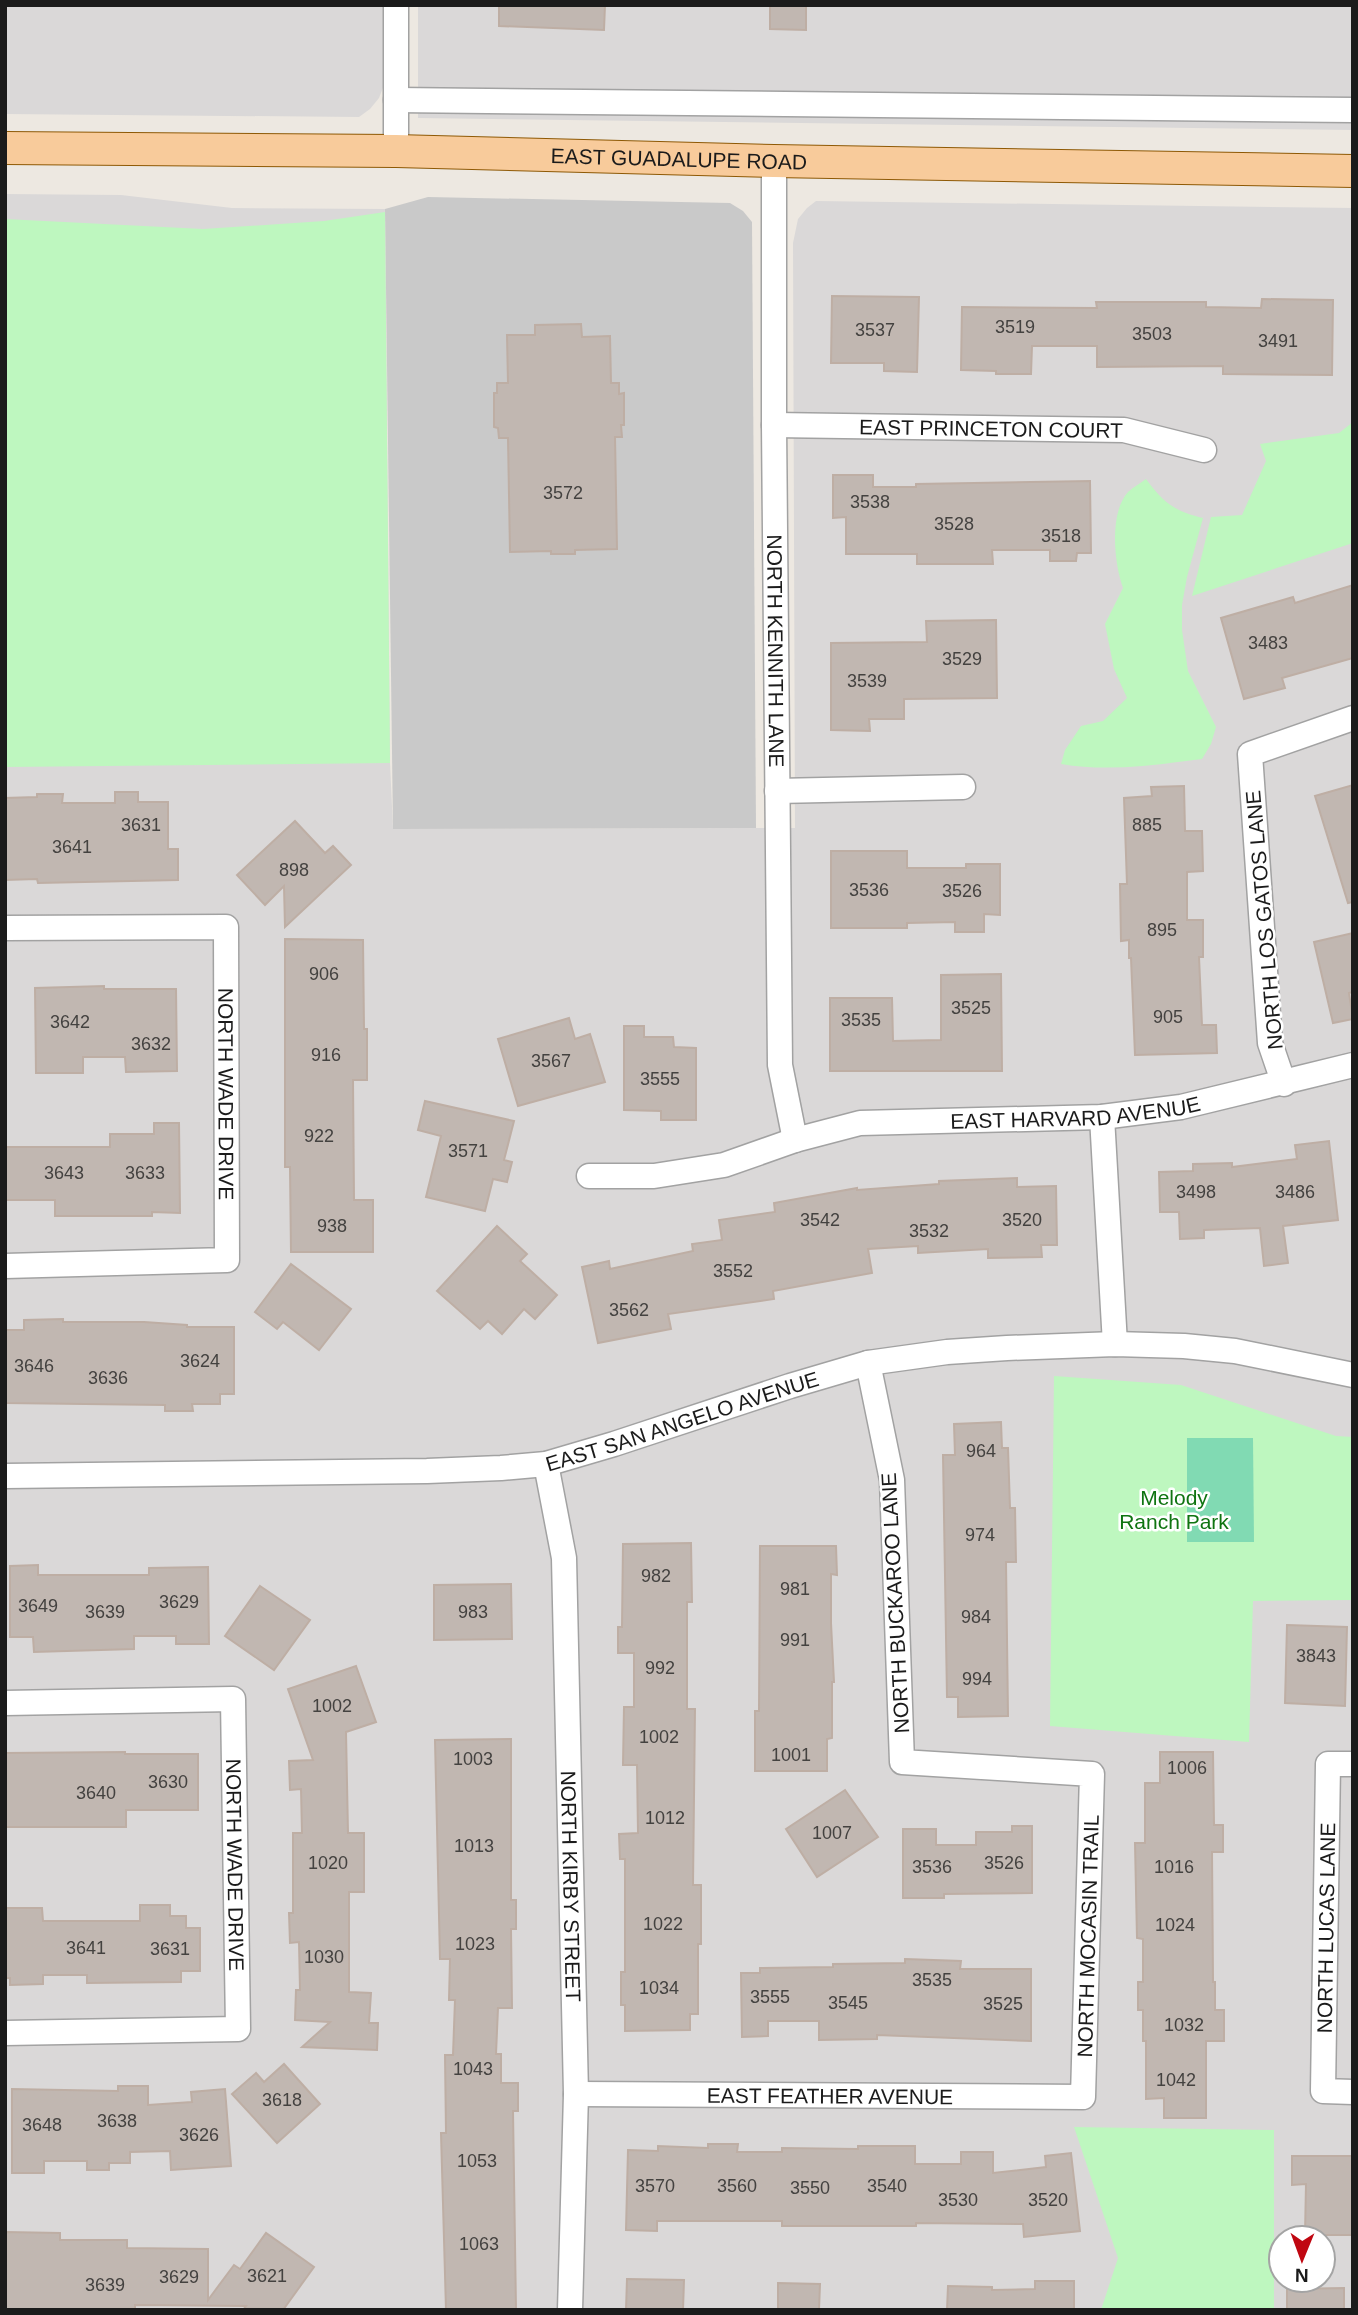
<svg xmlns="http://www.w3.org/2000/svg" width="1358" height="2315" font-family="Arial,sans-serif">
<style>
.residential{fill:#dad8d8;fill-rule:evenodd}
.religious{fill:#c9c9c9}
.park{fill:#bef7bf}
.pitch{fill:#81dab3}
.building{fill:#c1b7b1;stroke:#beaea4;stroke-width:2}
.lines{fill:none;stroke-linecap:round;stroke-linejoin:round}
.minor-casing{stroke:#a2a2a2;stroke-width:27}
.major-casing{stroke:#8e5905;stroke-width:34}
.minor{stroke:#fff;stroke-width:24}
.major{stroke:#f8cb9b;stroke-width:32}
.labels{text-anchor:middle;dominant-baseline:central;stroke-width:5;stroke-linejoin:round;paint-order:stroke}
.number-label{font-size:18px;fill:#444240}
.street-label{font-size:21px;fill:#1b1b1b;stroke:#fff}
.park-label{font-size:21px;fill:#0f7411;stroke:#fff}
</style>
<rect width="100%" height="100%" fill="#ede8e1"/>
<!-- residential -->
<g class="residential">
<polygon points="5,5 383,5 384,85 379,98 370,109 359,117 5,114"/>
<polygon points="418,5 1353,5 1353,130 418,118"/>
<path d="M5 194 121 195 232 208 385 209 390 763 393 829 795 828 793 243 798 219 807 208 816 201 1353 208V2310H5ZM1281 2238H1323V2280H1281Z"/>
</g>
<!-- religious -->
<polygon class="religious" points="428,197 730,203 743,211 752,222 756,828 393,829 385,209"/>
<!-- park -->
<g class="park">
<polygon points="385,212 390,763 5,767 5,219 203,229 324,221"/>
<polygon points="1353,422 1353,543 1192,596 1211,517 1242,515 1266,461 1260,444 1339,433"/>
<path d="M1146 479C1164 503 1174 511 1203 518L1187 577 1182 605V630L1188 671 1216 727 1211 744 1202 759C1155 765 1108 772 1061 764L1065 750 1081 726 1103 721 1127 698 1114 669 1105 624 1123 588C1114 563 1109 513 1128 492 1133 487 1141 483 1146 479Z"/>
<polygon points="1054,1376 1181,1385 1336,1436 1353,1437 1353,1600 1253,1601 1249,1742 1050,1726"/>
<polygon points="1074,2127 1274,2130 1274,2310 1101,2310 1118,2258"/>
</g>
<!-- pitch -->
<polygon class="pitch" points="1187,1438 1253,1438 1254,1542 1187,1542"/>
<!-- building -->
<g class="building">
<polygon points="499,5 605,5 604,30 499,26"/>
<polygon points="770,5 806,5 806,30 770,29"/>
<polygon points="832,296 919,297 917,372 884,371 884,363 831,363"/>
<polygon points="1262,299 1333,300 1332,375 1223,374 1223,366 1097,367 1097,346 1032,346 1031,374 996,374 996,371 961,370 962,307 1097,308 1096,302 1206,302 1206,307 1261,308"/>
<polygon points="581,324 582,337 610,336 611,383 619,383 619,394 624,393 624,425 621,425 622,437 615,437 617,549 575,550 575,554 551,554 551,551 510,552 508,438 499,438 498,428 494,427 494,393 497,393 497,383 508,383 507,335 535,335 535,325"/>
<polygon points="833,475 873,475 873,487 916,487 916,484 1090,481 1091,553 1077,553 1076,561 1050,561 1050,550 992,550 993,564 917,564 917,554 846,554 846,517 833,518"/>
<polygon points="1353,585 1353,658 1282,678 1285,688 1244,699 1221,618 1293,597 1295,603"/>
<polygon points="996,620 997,698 904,699 904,719 869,719 870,731 831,730 831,643 927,642 926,621"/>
<polygon points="1353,785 1353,902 1348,903 1315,796"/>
<polygon points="1184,786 1185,831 1202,831 1203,871 1187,872 1187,920 1203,920 1203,957 1199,957 1202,1025 1216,1025 1217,1053 1135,1055 1131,958 1129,958 1129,940 1121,941 1120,884 1127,884 1124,798 1152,796 1151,787"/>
<polygon points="115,792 138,792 138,802 168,802 168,849 178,849 178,880 38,883 37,879 5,880 5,798 37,797 37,794 63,794 62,803 115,803"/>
<polygon points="295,821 325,853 333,846 351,865 285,927 284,886 265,905 237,875"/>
<polygon points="831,851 907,851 907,868 966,868 966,864 1000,864 1000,915 984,914 984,932 955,932 955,922 907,923 907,928 831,928"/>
<polygon points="1353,933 1353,992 1349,993 1353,1019 1333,1023 1314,942"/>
<polygon points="285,939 363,940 364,1029 367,1029 367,1080 353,1080 354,1200 373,1200 373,1252 291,1252 290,1167 285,1167"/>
<polygon points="1001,974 1002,1071 830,1071 830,998 892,998 893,1041 941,1040 941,975"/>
<polygon points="104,986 104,989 176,989 177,1071 126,1072 125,1057 83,1057 83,1073 36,1073 35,988"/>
<polygon points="569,1018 575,1039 590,1034 605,1082 518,1106 498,1039"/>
<polygon points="624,1026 644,1026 644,1037 673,1037 674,1047 696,1048 696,1120 661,1120 661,1111 624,1110"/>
<polygon points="425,1101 514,1121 504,1160 512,1162 507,1182 493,1179 485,1211 426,1197 441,1136 418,1130"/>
<polygon points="154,1123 179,1123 180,1213 152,1212 152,1216 55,1216 55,1200 5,1200 5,1147 110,1147 110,1134 154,1134"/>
<polygon points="1329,1141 1338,1220 1283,1226 1288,1263 1264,1266 1260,1228 1204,1230 1204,1238 1180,1239 1179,1212 1160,1212 1159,1172 1193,1171 1193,1164 1232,1163 1232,1167 1297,1159 1295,1145"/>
<polygon points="1017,1178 1017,1187 1056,1186 1057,1245 1041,1245 1042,1257 988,1258 988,1249 918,1253 918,1246 868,1249 872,1273 773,1291 774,1299 668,1314 671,1329 598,1343 582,1267 609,1261 610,1269 693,1251 692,1244 722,1240 719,1220 775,1212 774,1203 857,1188 857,1190 939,1184 939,1181"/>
<polygon points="497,1226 527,1254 520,1261 557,1295 535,1319 524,1309 502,1334 488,1321 480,1329 437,1291"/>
<polygon points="291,1264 351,1309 319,1350 283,1322 277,1329 255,1312"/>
<polygon points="63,1319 63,1322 144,1322 187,1325 187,1327 234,1327 234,1394 220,1394 220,1404 192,1404 193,1411 165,1411 165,1405 5,1403 5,1330 24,1330 24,1320"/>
<polygon points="1001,1422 1002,1448 1008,1448 1010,1508 1015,1508 1016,1562 1006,1562 1008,1716 958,1717 958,1697 947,1697 943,1455 955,1455 954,1424"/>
<polygon points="691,1543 692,1602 687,1602 687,1709 695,1709 693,1885 701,1885 701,1944 698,1944 698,2014 690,2014 690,2030 625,2031 625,2005 621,2005 621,1972 625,1972 625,1859 620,1859 619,1834 638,1833 637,1765 623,1765 624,1707 634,1707 634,1653 618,1653 618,1627 622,1627 623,1544"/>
<polygon points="760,1546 836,1546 837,1575 831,1574 831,1623 834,1682 832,1682 832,1738 827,1739 827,1771 755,1771 755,1711 759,1711"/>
<polygon points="38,1565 38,1575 149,1575 149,1568 208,1567 209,1644 176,1644 176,1636 134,1636 134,1649 34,1652 33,1637 10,1637 10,1566"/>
<polygon points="511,1584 512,1639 434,1640 434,1585"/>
<polygon points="260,1586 310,1620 274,1670 225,1636"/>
<polygon points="1287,1625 1347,1627 1345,1706 1285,1703"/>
<polygon points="356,1666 376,1722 346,1732 348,1833 364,1833 364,1892 349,1892 349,1992 371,1993 369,2023 378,2023 377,2050 302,2047 330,2022 295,2020 296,1990 300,1990 299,1942 290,1943 289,1913 293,1913 293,1833 302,1833 301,1789 290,1790 289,1761 313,1760 288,1689"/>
<polygon points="511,1739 511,1900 516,1900 516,1929 511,1929 512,2008 498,2008 496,2054 501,2054 501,2083 518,2083 518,2111 513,2111 516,2310 446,2310 441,2133 446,2133 445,2055 453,2055 455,2000 449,2000 450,1959 440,1959 435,1740"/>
<polygon points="125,1752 125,1754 198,1754 198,1810 126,1810 126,1827 5,1827 5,1753"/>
<polygon points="1160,1752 1213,1752 1214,1825 1223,1825 1223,1852 1212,1852 1213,1982 1215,1982 1215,2010 1224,2010 1224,2041 1206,2041 1206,2118 1164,2118 1164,2098 1146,2099 1146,2041 1143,2041 1143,2010 1138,2010 1138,1982 1143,1982 1143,1939 1137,1938 1135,1843 1145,1843 1145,1783 1160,1783"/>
<polygon points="845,1790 878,1837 817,1877 786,1829"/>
<polygon points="1012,1826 1032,1826 1032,1893 944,1894 944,1898 903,1898 903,1829 936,1829 936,1845 976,1845 976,1832 1012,1832"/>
<polygon points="140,1905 170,1905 170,1916 186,1916 186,1928 200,1928 200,1971 181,1971 181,1982 87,1983 87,1975 43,1975 43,1984 10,1985 10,1978 5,1978 5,1908 42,1908 43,1921 140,1921"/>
<polygon points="905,1959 961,1961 960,1969 1031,1969 1031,2041 877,2035 877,2039 819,2040 819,2021 768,2021 768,2036 742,2037 741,1973 760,1973 760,1968 833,1967 833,1964 905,1963"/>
<polygon points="284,2064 320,2104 277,2143 232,2094 256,2073 264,2082"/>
<polygon points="118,2086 148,2086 148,2105 192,2102 191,2092 225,2089 231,2166 171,2170 170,2151 130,2152 130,2163 109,2163 109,2170 87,2170 87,2161 44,2161 44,2173 12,2173 12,2089 118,2091"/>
<polygon points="708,2144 738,2144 737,2152 782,2152 782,2148 858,2149 858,2146 915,2146 915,2164 961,2164 961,2152 993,2152 993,2173 1046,2167 1045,2156 1071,2153 1080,2231 1024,2237 1023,2224 916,2223 916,2226 782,2226 782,2221 657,2221 657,2231 626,2230 628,2150 658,2151 658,2146 708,2148"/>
<polygon points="1292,2156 1353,2156 1353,2235 1305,2235 1306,2184 1292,2185"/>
<polygon points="5,2232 60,2233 60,2240 127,2240 127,2248 208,2249 208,2300 234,2265 240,2269 266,2233 314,2267 283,2310 243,2310 246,2306 135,2305 135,2310 5,2310"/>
<polygon points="627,2279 684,2280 683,2310 626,2310"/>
<polygon points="1035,2281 1074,2281 1074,2310 947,2310 948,2286 992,2287 992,2290 1035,2289"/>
<polygon points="778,2283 820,2284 819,2310 778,2310"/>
<polygon points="1344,2288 1344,2310 1287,2310 1287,2289"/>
</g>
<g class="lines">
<!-- minor casing -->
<g class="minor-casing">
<g id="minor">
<polyline points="396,100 1353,110"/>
<polyline points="396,151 396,5"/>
<path id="s1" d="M774 161V425L780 1065 795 1140"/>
<path id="s2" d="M774 425 1124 430 1204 450"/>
<polyline points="777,791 963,787"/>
<path id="s3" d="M5 928 226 927 227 1260 5 1266"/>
<polyline points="1284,1084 1270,1043 1250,754 1353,718"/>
<polyline points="1102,1117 1115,1344"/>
<path id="s4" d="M589 1176H654L724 1165 795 1140 860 1123 1102 1117 1181 1107 1353 1065"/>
<path id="s5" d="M546 1464 564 1558 576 2094 570 2310"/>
<path id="s6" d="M5 1476 427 1471 501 1468 546 1464 614 1444 790 1386 868 1363 947 1352 1007 1348 1115 1344 1184 1346 1235 1351 1353 1375"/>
<path id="s7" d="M5 1703 233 1699 238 2029 5 2033"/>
<polyline points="1353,1764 1328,1764 1323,2091 1353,2092"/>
<path id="s8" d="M576 2094 1083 2097 1092 1774 902 1762 892 1480 868 1363"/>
</g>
</g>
<!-- major casing -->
<g class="major-casing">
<g id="major">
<path id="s9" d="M5 148 396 151 774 161 1353 171"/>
</g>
</g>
<!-- minor -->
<use href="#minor" class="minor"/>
<!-- major -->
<use href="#major" class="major"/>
</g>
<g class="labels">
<!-- number labels -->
<g class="number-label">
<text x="1015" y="327">3519</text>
<text x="875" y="330">3537</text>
<text x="1152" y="334">3503</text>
<text x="1278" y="341">3491</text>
<text x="563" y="493">3572</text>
<text x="870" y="502">3538</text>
<text x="954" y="524">3528</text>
<text x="1061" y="536">3518</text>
<text x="1268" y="643">3483</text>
<text x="962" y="659">3529</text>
<text x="867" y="681">3539</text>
<text x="141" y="825">3631</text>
<text x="1147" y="825">885</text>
<text x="72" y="847">3641</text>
<text x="294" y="870">898</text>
<text x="869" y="890">3536</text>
<text x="962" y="891">3526</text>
<text x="1162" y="930">895</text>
<text x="324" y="974">906</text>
<text x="971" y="1008">3525</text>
<text x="1168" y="1017">905</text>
<text x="861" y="1020">3535</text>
<text x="70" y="1022">3642</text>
<text x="151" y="1044">3632</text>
<text x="326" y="1055">916</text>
<text x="551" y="1061">3567</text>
<text x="660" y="1079">3555</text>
<text x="319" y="1136">922</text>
<text x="468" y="1151">3571</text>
<text x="64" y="1173">3643</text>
<text x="145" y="1173">3633</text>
<text x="1196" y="1192">3498</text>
<text x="1295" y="1192">3486</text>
<text x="820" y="1220">3542</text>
<text x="1022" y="1220">3520</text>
<text x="332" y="1226">938</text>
<text x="929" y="1231">3532</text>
<text x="733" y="1271">3552</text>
<text x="629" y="1310">3562</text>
<text x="200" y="1361">3624</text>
<text x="34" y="1366">3646</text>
<text x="108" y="1378">3636</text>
<text x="981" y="1451">964</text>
<text x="980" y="1535">974</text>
<text x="656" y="1576">982</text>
<text x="795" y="1589">981</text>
<text x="179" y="1602">3629</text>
<text x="38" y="1606">3649</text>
<text x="105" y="1612">3639</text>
<text x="473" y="1612">983</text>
<text x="976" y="1617">984</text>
<text x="795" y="1640">991</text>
<text x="1316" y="1656">3843</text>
<text x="660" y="1668">992</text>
<text x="977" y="1679">994</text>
<text x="332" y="1706">1002</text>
<text x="659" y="1737">1002</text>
<text x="791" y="1755">1001</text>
<text x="473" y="1759">1003</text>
<text x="1187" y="1768">1006</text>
<text x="168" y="1782">3630</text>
<text x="96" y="1793">3640</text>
<text x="665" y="1818">1012</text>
<text x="832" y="1833">1007</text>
<text x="474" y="1846">1013</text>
<text x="328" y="1863">1020</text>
<text x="1004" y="1863">3526</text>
<text x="932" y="1867">3536</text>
<text x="1174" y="1867">1016</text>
<text x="663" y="1924">1022</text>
<text x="1175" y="1925">1024</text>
<text x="475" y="1944">1023</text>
<text x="86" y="1948">3641</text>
<text x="170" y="1949">3631</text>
<text x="324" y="1957">1030</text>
<text x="932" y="1980">3535</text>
<text x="659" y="1988">1034</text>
<text x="770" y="1997">3555</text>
<text x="848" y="2003">3545</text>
<text x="1003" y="2004">3525</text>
<text x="1184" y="2025">1032</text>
<text x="473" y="2069">1043</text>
<text x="1176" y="2080">1042</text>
<text x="282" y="2100">3618</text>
<text x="117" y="2121">3638</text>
<text x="42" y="2125">3648</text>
<text x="199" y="2135">3626</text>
<text x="477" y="2161">1053</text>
<text x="655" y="2186">3570</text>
<text x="737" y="2186">3560</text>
<text x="887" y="2186">3540</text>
<text x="810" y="2188">3550</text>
<text x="958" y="2200">3530</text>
<text x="1048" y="2200">3520</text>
<text x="479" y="2244">1063</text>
<text x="267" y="2276">3621</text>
<text x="179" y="2277">3629</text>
<text x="105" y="2285">3639</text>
</g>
<!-- street labels -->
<g class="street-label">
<text stroke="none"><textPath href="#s9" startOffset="674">EAST GUADALUPE ROAD</textPath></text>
<text stroke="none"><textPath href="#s2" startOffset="217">EAST PRINCETON COURT</textPath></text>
<text stroke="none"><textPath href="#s1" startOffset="490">NORTH KENNITH LANE</textPath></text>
<text transform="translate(1264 920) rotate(-95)">NORTH LOS GATOS LANE</text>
<text stroke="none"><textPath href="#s3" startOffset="388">NORTH WADE DRIVE</textPath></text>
<text stroke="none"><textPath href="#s4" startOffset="494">EAST HARVARD AVENUE</textPath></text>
<text stroke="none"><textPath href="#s6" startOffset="684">EAST SAN ANGELO AVENUE</textPath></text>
<text transform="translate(895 1603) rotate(-93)">NORTH BUCKAROO LANE</text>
<text stroke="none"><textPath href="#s7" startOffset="394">NORTH WADE DRIVE</textPath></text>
<text stroke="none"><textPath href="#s5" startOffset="424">NORTH KIRBY STREET</textPath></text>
<text transform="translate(1326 1928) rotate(-89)">NORTH LUCAS LANE</text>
<text stroke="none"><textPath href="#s8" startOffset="668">NORTH MOCASIN TRAIL</textPath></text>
<text stroke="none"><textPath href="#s8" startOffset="254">EAST FEATHER AVENUE</textPath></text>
</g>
<!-- park labels -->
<g class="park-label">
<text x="1174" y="1497">Melody<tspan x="1174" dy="24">Ranch Park</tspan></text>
</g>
</g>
<!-- border -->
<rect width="1358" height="2315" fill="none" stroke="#1b1b1b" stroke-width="14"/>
<!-- north arrow -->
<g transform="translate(1302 2259) rotate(181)"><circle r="33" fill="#ffffff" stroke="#a4a4a4" stroke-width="2"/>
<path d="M0-5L12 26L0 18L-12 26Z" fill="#c00711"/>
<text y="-10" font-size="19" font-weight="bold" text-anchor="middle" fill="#1b1b1b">N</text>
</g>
</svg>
